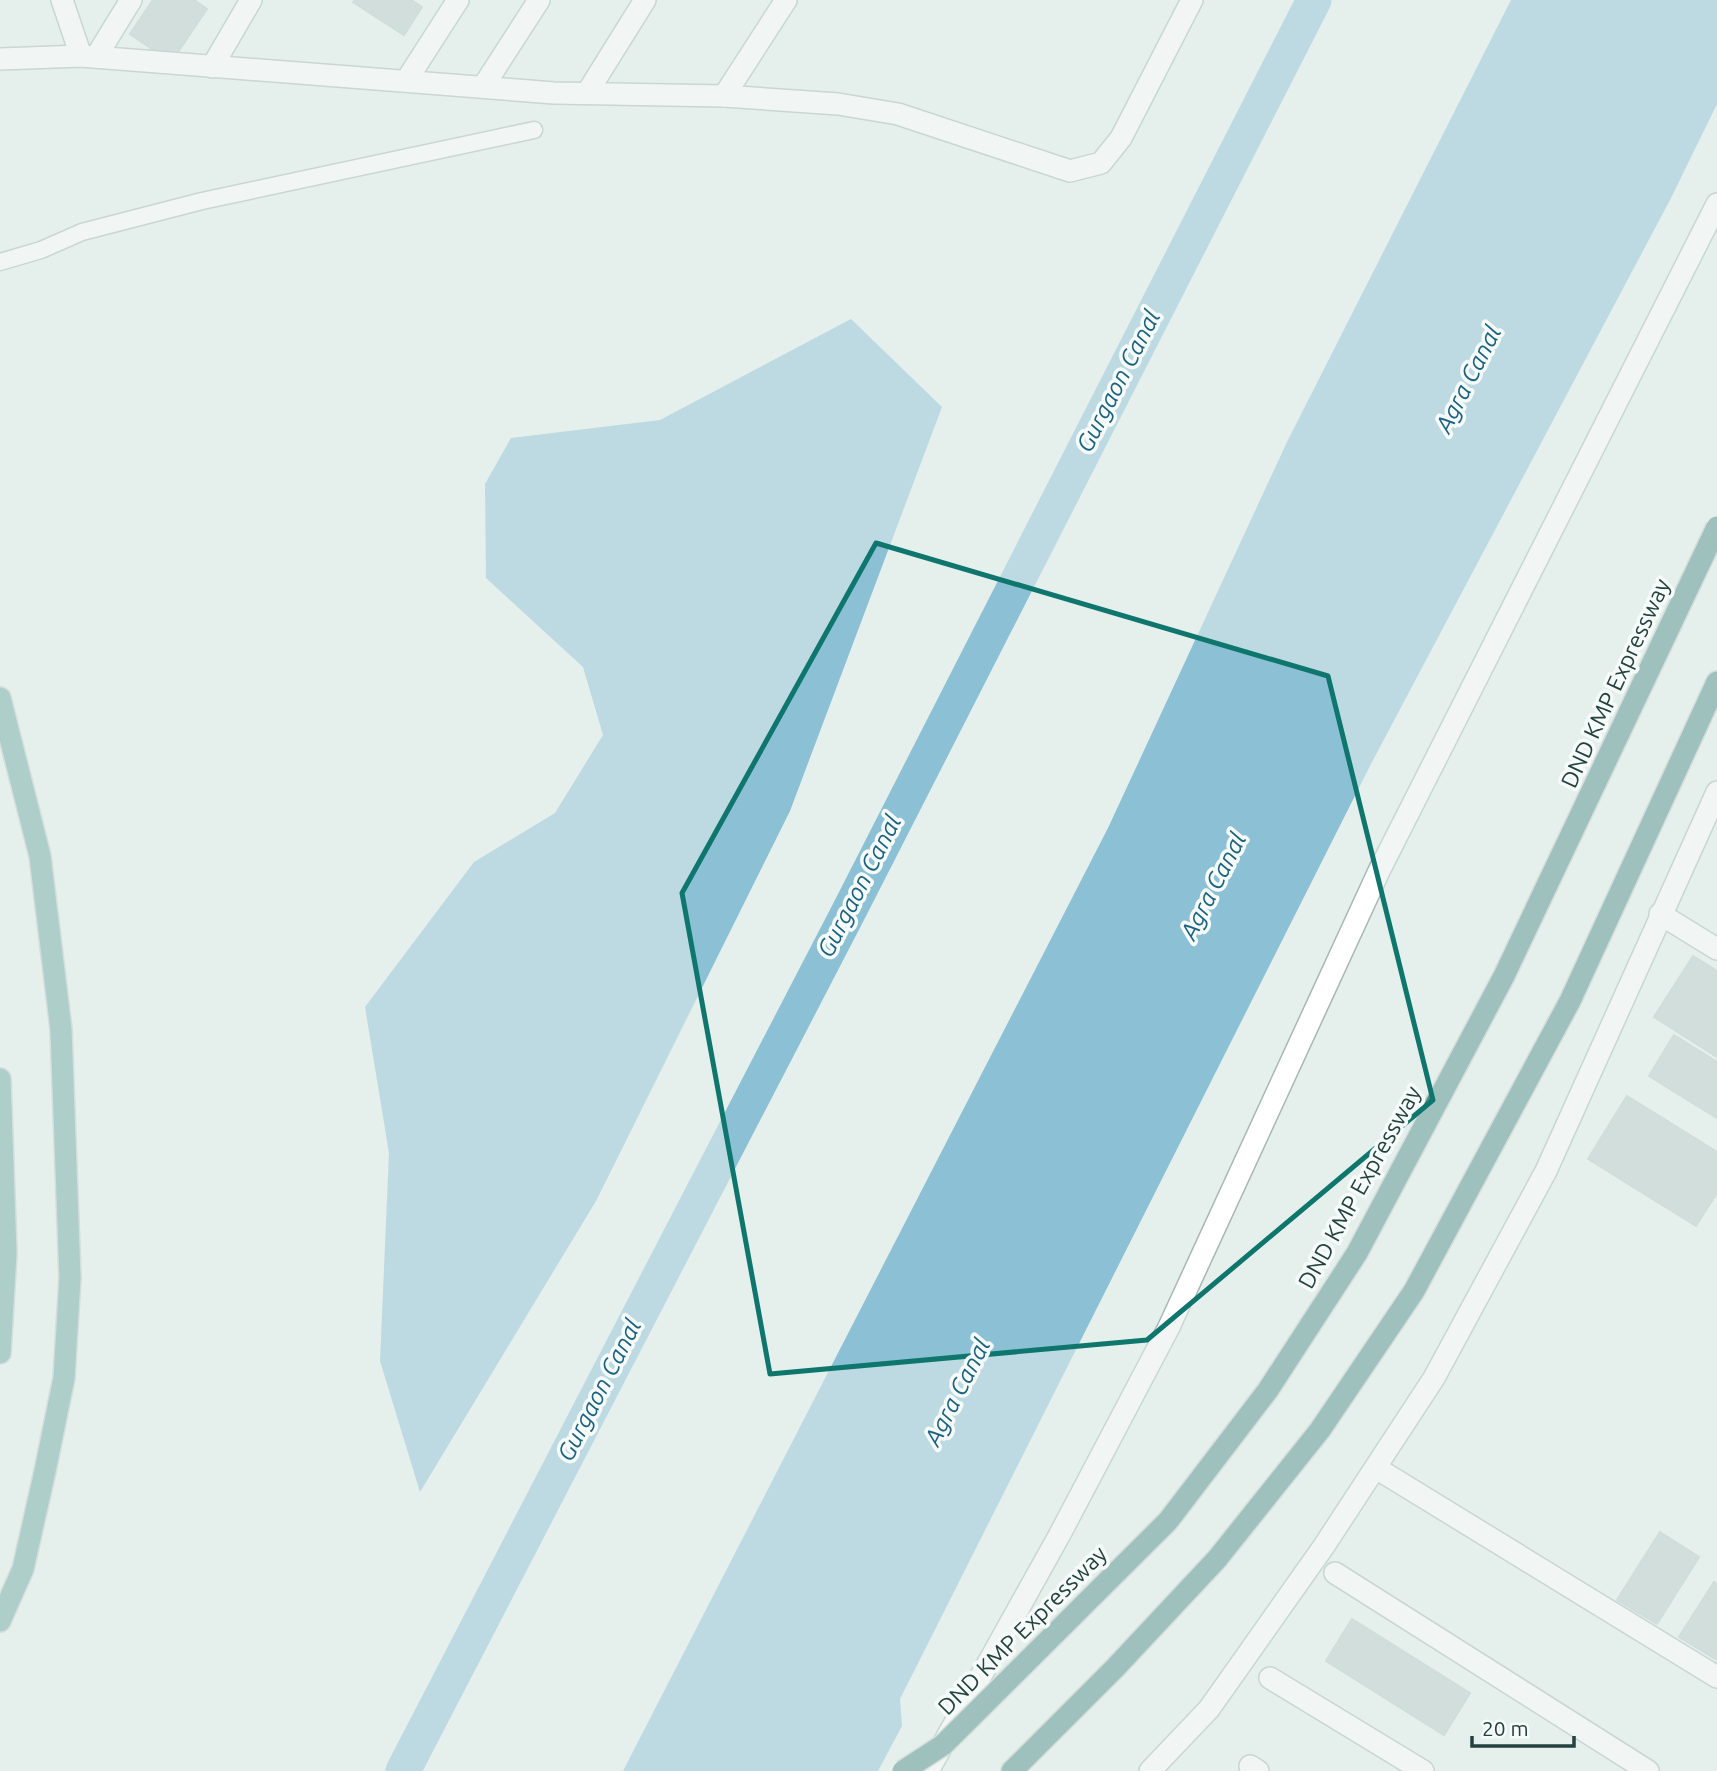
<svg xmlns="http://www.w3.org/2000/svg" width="1717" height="1771" font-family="Ubuntu,sans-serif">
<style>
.water{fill:#8cc0d5}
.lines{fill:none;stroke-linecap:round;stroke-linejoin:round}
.canal{stroke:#8cc0d5;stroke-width:35}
.building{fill:#bacac5;stroke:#b7c9c4;stroke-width:2}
.service-casing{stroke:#a7b8b4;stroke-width:19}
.minor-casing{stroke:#a7b8b4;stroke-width:24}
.tertiary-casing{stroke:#a7b8b4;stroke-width:24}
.primary-casing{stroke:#c1cac9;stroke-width:24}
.trunk-casing{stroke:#c1cac9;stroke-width:24}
.service{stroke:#fff;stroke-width:16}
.minor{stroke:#fff;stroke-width:21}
.tertiary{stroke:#fff;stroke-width:21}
.primary{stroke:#68a69e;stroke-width:21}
.trunk{stroke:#4b8b84;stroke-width:21}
.trunk-bridge-casing{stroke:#c1cac9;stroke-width:24;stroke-linecap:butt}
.trunk-bridge{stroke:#4b8b84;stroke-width:21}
.marked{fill:none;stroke:#0f766e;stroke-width:5;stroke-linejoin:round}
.labels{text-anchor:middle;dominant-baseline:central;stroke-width:7;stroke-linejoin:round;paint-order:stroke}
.street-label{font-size:23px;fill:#23423e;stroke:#f6fbf9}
.water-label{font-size:24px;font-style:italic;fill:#1a6281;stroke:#f6fbf9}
</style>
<rect width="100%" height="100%" fill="#e5efec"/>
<!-- water -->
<g class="water">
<polygon points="1511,0 1717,0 1717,104 1671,198 1372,762 900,1699 902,1726 878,1771 623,1771 1108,828 1287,442"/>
<polygon points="851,319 942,407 790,811 596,1201 420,1492 380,1361 389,1153 365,1007 474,862 555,813 603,735 583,667 486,578 485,484 511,438 660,420"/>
</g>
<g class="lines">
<!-- canal -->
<polyline class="canal" points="403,1771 850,909 1314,0"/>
</g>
<!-- building -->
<g class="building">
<polygon points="153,0 194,0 207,9 171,62 130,34"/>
<polygon points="355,0 411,0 422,7 404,35 353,2"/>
<polygon points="1693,956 1717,971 1717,1057 1654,1017"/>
<polygon points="1674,1035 1717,1062 1717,1118 1649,1076"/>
<polygon points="1627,1096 1717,1152 1717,1193 1696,1226 1588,1159"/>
<polygon points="1660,1532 1699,1557 1657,1624 1617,1600"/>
<polygon points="1714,1582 1717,1584 1717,1660 1679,1637"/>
<polygon points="1352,1619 1470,1693 1444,1735 1326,1661"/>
</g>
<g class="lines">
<!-- service casing -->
<g class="service-casing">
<polyline id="service" points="0,262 41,250 82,232 202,201 534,130"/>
</g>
<!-- minor casing -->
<g class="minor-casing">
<g id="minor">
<polyline points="62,0 81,56"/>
<polyline points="96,57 131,0"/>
<polyline points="212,67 251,0"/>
<polyline points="406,81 458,0"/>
<polyline points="483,87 539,0"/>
<polyline points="587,93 645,0"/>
<polyline points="724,96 786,0"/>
<polyline points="1660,914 1717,949"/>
<polyline points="1376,1468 1717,1677"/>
<polyline points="1335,1573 1648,1771"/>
<polyline points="1270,1678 1423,1771"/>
<polyline points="1250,1766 1258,1771"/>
</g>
</g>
<!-- tertiary casing -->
<g class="tertiary-casing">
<g id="tertiary">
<polyline points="0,59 81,56 554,93 724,96 838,104 898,114 1070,171 1101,163 1121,138 1192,0"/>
<polyline points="928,1771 1060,1534 1169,1327 1379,871 1717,204"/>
<polyline points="1150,1771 1209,1709 1324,1546 1434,1378 1546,1171 1717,792"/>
</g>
</g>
<!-- primary casing -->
<g class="primary-casing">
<g id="primary">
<polyline points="0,698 40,856 61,1029 70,1278 64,1378 45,1471 23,1569 0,1621"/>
<polyline points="0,1079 6,1253 0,1353"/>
</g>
</g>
<!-- trunk casing -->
<g class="trunk-casing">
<polyline id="trunk" points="1012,1771 1115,1668 1217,1559 1320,1430 1414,1291 1570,1001 1717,682"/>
</g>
<!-- service -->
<use href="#service" class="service"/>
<!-- minor -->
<use href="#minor" class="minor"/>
<!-- tertiary -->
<use href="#tertiary" class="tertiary"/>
<!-- primary -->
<use href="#primary" class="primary"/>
<!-- trunk -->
<use href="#trunk" class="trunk"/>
<!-- trunk-bridge casing -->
<g class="trunk-bridge-casing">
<polyline id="trunk-bridge" points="903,1771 943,1745 1168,1521 1268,1390 1357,1253 1504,976 1717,527"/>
</g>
<!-- trunk-bridge -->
<use href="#trunk-bridge" class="trunk-bridge"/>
</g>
<!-- marked area -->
<path d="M0 0H1717V1771H0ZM876 543 1328 676 1433 1100 1147 1340 770 1374 682 893Z" fill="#e5efec" fill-opacity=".55" fill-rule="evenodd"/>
<path class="marked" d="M876 543 1328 676 1433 1100 1147 1340 770 1374 682 893Z"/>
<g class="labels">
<!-- street labels -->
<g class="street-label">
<text transform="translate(1615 683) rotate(-65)">DND KMP Expressway</text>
<text transform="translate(1359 1187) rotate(-61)">DND KMP Expressway</text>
<text transform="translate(1022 1630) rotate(-45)">DND KMP Expressway</text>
</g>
<!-- water labels -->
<g class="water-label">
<text transform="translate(1468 379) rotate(-63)">Agra Canal</text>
<text transform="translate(1118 381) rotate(-63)">Gurgaon Canal</text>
<text transform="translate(859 886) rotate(-63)">Gurgaon Canal</text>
<text transform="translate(1213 886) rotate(-63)">Agra Canal</text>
<text transform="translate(599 1390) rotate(-63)">Gurgaon Canal</text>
<text transform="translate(957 1392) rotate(-63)">Agra Canal</text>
</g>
</g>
<!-- scale -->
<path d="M1472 1736v10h102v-10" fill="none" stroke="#23423e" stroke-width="3.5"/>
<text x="1482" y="1736" font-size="21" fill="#23423e" stroke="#f6fbf9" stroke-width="5" paint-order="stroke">20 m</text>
</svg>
